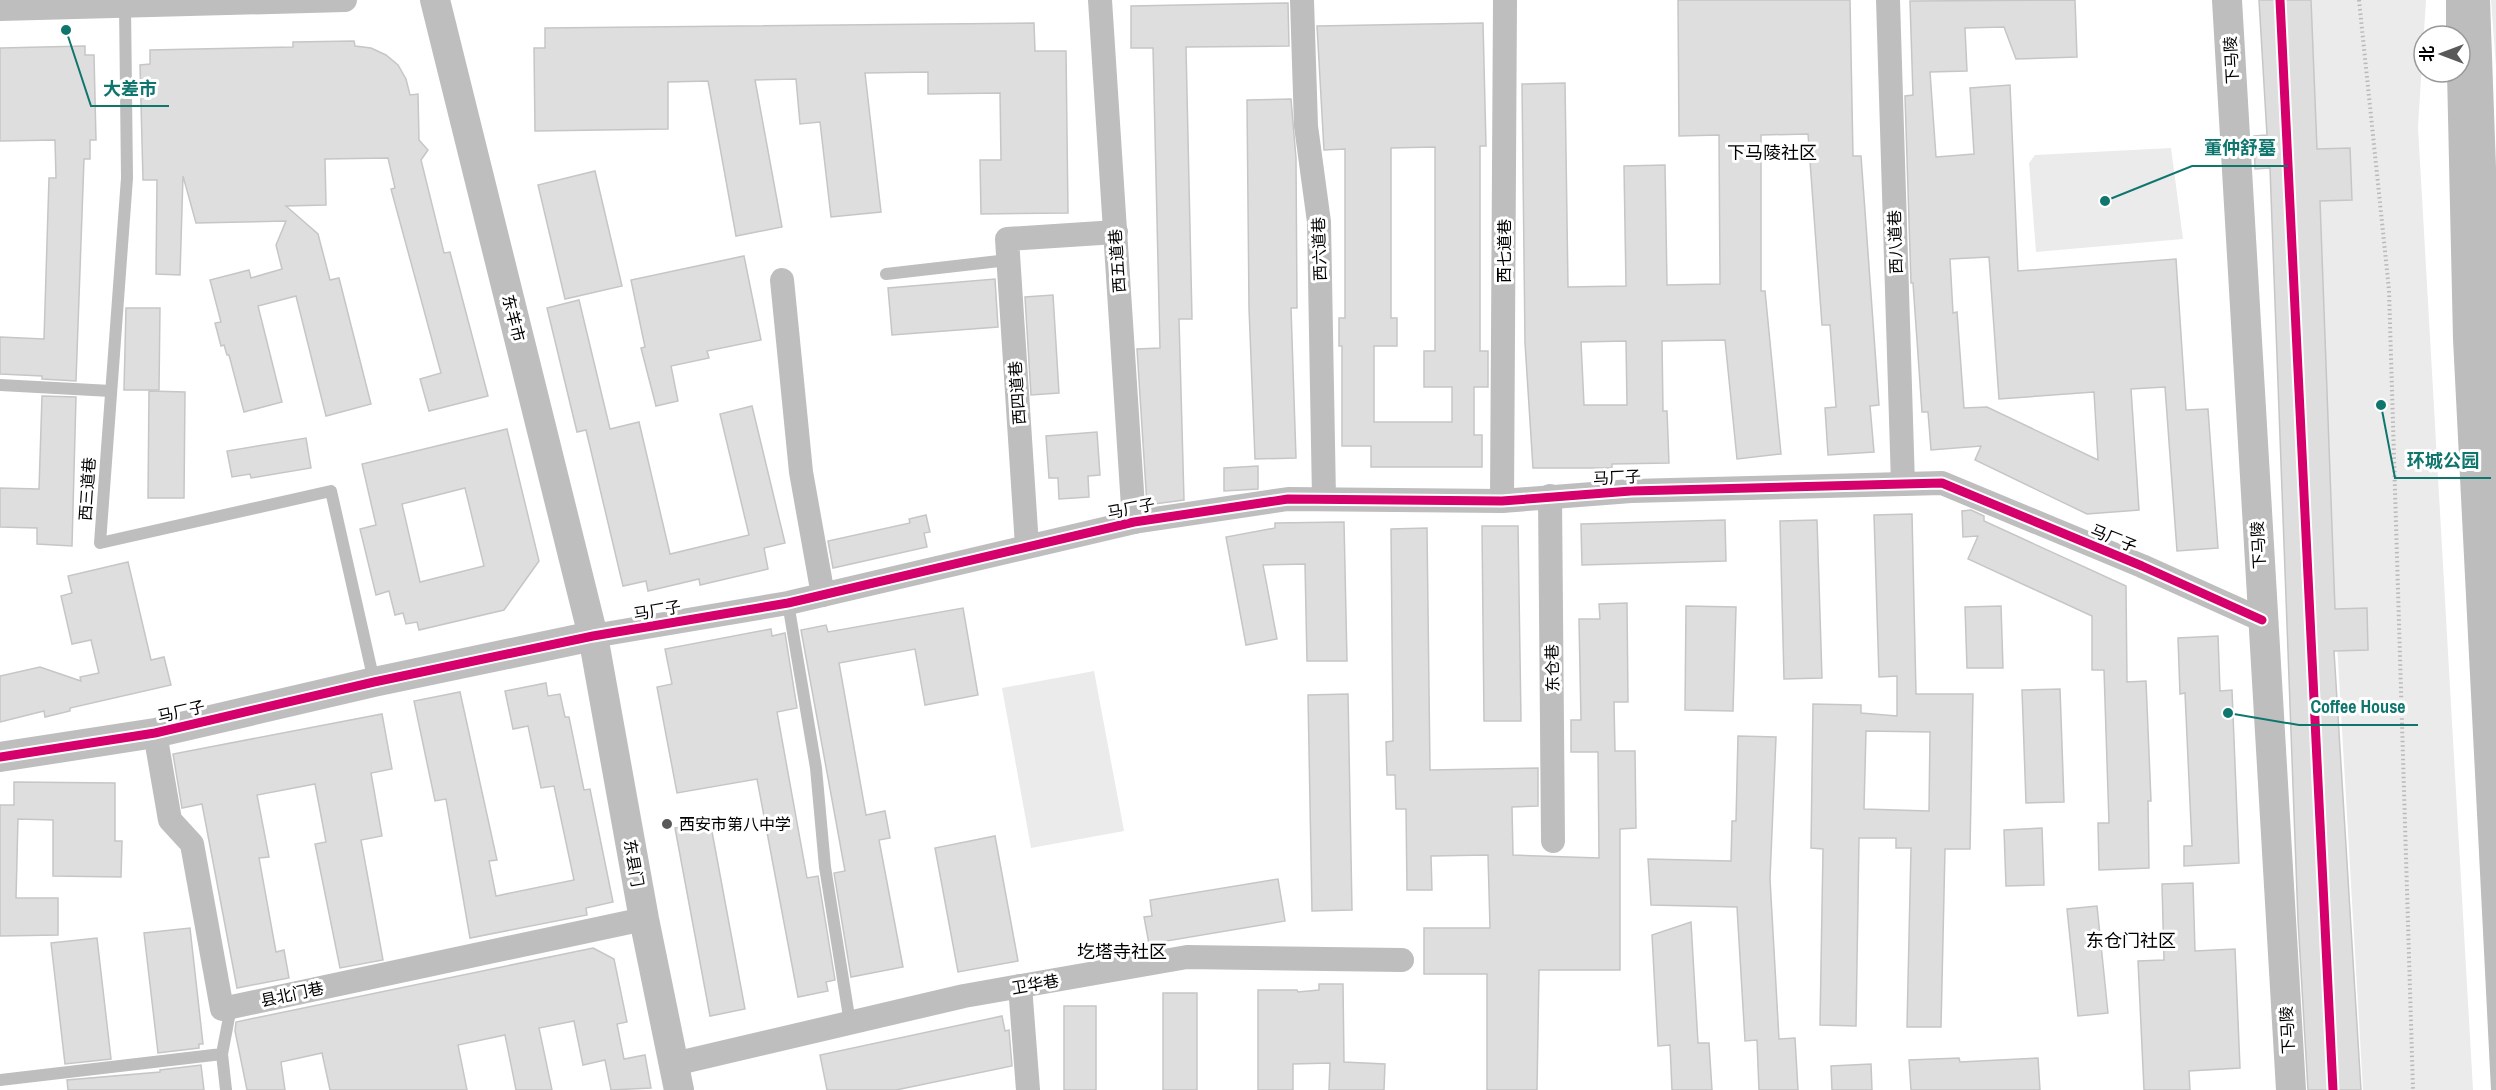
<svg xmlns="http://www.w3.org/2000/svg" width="2496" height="1090" font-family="'Archivo Narrow','Noto Sans SC',sans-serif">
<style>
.green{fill:#ebebeb}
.water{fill:#bdbdbd}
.building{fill:#dedede;stroke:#c6c6c6;stroke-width:1.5;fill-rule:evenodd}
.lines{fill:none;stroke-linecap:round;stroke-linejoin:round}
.path{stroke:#b9b9b9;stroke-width:4;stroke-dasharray:1.5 3;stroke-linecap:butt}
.service{stroke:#bebebe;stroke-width:12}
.minor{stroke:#bebebe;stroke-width:24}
.tertiary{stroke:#bebebe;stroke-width:30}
.cycleway-casing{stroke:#fff;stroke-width:13}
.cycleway{stroke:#d6006c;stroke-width:9}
.poi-dot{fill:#595959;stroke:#fff;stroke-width:2}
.labels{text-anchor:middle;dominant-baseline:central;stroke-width:6;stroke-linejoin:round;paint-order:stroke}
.street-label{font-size:16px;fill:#000;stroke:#fff}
.poi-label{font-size:16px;fill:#000;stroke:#fff;text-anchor:start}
.neighbourhood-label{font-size:18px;fill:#000;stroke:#fff}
.leader{fill:none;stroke:#0f766e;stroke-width:2}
.callout-dot{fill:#0f766e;stroke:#fff;stroke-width:2}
.callout-label{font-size:18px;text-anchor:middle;font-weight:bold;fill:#0f766e;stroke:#fff;stroke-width:6;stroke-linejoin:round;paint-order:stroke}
</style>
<rect width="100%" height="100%" fill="#fff"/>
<!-- green -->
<g class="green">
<polygon points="2311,0 2426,0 2418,127 2473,1090 2363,1090 2335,609 2320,201 2352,200 2350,148 2317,149"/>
<polygon points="2491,0 2496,0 2496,66"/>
<polygon points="2171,148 2183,239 2036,252 2029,163 2035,155"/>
<polygon points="1094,671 1124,831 1031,848 1002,688"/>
</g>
<!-- water -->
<polygon class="water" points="2446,0 2490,0 2496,168 2496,1090 2491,1090 2453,339 2447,72 2460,72 2460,36 2446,36"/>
<!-- building -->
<g class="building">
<path d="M1678 0H1850L1853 156H1861L1879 405 1870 406 1874 452 1828 455 1825 408 1836 407 1830 325H1822L1808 134 1761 135V291H1765L1781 454 1737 459 1725 340 1662 341 1663 411H1667L1669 463 1612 464V468H1533L1525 343 1522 84 1565 83 1568 287 1626 286 1624 166 1665 165 1667 285 1720 284 1719 135 1679 136ZM1626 341 1627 405H1584L1581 342Z"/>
<path d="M2075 0 2077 57 2016 59 2004 27 1965 28 1967 71 1930 72 1936 157 1974 154 1970 88 2010 85 2018 271 2176 259 2186 410 2208 409 2218 548 2177 551 2165 387 2131 389 2139 510 2087 514 1975 460 1981 446 1931 450 1928 412H1922L1913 283H1911L1905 96 1913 95 1910 1ZM1989 257 1999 399 2094 392 2098 460 1987 407 1964 408 1957 312 1953 313 1950 259Z"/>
<polygon points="2259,0 2311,0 2317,149 2350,148 2352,200 2320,201 2335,609 2367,608 2368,650 2334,651 2361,1090 2308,1090 2298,920 2270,168 2255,169 2254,136 2267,135"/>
<polygon points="1288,3 1289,46 1186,47 1192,319 1179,319 1184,500 1147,505 1137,349 1160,348 1153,48 1131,48 1131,6"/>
<polygon points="1034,23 1035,51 1066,51 1068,213 981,214 980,160 1001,160 1000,93 928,94 928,72 865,73 881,212 831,217 820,122 800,124 796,79 755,80 782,227 736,236 708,81 668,82 668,129 535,131 534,48 545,48 545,28"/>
<path d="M1483 23 1486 146H1480V351H1488V387H1474V435H1482V467H1371V446H1342V346H1339V318H1345V149L1324 150 1317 26ZM1435 147V351H1424V387H1452V422H1374V346H1397V318H1391V148Z"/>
<polygon points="354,41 355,46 371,48 386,55 398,65 406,79 410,95 418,94 419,140 428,150 421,160 444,253 450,252 488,396 429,411 420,379 441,373 391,189 395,188 388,158 325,159 326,205 286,206 318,234 330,280 339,278 371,404 326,416 296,296 258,306 282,402 244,412 229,355 227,355 224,345 221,346 215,323 221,322 210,280 249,270 251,278 282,269 276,245 286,221 196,223 183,176 180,275 156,274 157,180 143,180 140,65 150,64 150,50 293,47 293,42"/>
<polygon points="85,46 85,55 94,55 96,140 90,140 90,159 84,159 76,381 42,379 42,376 0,374 0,337 44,339 49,178 56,178 55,140 0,141 0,48"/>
<polygon points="1291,99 1296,158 1297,308 1291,308 1296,458 1255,459 1249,308 1247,100"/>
<polygon points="595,171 622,286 565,299 538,185"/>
<polygon points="744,256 761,340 707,351 709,358 671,366 678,401 656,406 641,348 645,347 631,280"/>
<polygon points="995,279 998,327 892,335 888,288"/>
<polygon points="1053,295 1059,393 1031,395 1025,297"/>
<polygon points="579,300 610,429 639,422 670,554 749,535 720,414 752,406 785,543 764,548 768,569 700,585 699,579 648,591 646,581 623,586 586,430 577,432 547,308"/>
<polygon points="126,308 160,308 159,390 124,390"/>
<polygon points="149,391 185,392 184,498 148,498"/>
<polygon points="42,396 76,397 72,546 37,544 37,528 0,527 0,488 39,489"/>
<path d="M507 429 539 561 504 610 419 630 417 622 406 624 403 613 395 615 389 591 376 595 360 529 376 525 362 464ZM465 488 484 566 420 582 402 504Z"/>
<polygon points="1097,432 1100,475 1088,476 1089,497 1059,499 1058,478 1049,478 1046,436"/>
<polygon points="306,438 311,468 251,478 250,474 232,477 227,451"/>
<polygon points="1258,466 1258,489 1224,491 1224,468"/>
<polygon points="1971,510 1984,516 1984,521 2126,586 2127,682 2146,681 2151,801 2148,801 2149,868 2099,870 2098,823 2109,823 2104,670 2092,670 2092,616 1968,559 1978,536 1963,537 1962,511"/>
<path d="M1912 514 1916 694H1973L1970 849H1945L1941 1027H1907L1911 848H1896V838H1859L1856 1026 1820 1025 1823 849 1811 848 1813 704 1861 705V713L1897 716V676L1879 677 1874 515ZM1866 731 1930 732 1929 811 1864 809Z"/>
<polygon points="926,515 930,532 924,533 927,547 833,568 828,541 910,523 909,519"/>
<polygon points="1725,520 1726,561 1582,565 1581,524"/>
<polygon points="1817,520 1822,678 1784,679 1780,521"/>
<polygon points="1344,522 1347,661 1307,661 1305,564 1263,565 1277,639 1246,645 1226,537 1275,528 1275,523"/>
<polygon points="1482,526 1518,526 1521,721 1484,721"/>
<polygon points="1427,528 1430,770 1538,768 1538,806 1512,807 1513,855 1599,858 1598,752 1571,752 1571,720 1581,720 1579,619 1600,619 1599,604 1627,603 1628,702 1614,702 1615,751 1635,751 1636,828 1620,829 1620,970 1539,970 1537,1090 1487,1090 1487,974 1424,974 1424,928 1490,928 1488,855 1431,856 1432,890 1407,890 1406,809 1396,809 1395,775 1387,775 1386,742 1393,741 1391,529"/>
<polygon points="128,562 151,660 164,657 171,685 70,708 70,711 45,717 44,711 0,722 0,676 40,667 81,681 80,677 99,673 91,640 72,644 61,596 72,593 68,576"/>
<polygon points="1686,606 1736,607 1733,711 1685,710"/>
<polygon points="2001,606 2003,668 1967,668 1965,607"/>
<polygon points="963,608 978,695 925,705 915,649 839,663 866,815 885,811 890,838 879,840 903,967 851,977 834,873 845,871 801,630 826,625 828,632"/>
<polygon points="771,629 772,636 785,633 797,708 777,712 807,878 818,876 835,980 826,982 828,991 798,997 757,779 677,793 657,687 672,684 665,649"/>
<polygon points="2218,636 2220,691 2232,690 2239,863 2184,866 2184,846 2192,846 2185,693 2180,694 2178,638"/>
<polygon points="546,683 548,696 560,694 565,717 569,717 584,790 590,789 613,902 586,908 587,915 470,938 446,799 435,801 414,701 460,692 497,860 489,861 496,896 574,880 554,786 541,788 528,726 513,729 505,691"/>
<polygon points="2060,689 2064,802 2026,803 2022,690"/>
<polygon points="1348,694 1352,910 1312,911 1308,695"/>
<polygon points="382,714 392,769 371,773 382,836 361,840 383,960 340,968 315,844 326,842 315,784 257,795 269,857 259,858 276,952 284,950 289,978 237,988 202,804 182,808 173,754"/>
<polygon points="1738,736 1776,737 1770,879 1779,1039 1795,1038 1798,1090 1759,1090 1757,1040 1745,1041 1737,907 1651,905 1648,859 1731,861 1732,821 1736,821"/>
<polygon points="14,782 115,783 115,841 122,841 121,877 53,876 53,820 18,819 16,898 58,898 58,935 0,936 0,805 14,805"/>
<polygon points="710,821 745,1009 710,1016 675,828"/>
<polygon points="2042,828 2044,885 2006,886 2004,830"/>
<polygon points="995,836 1018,961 958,972 935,848"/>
<polygon points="1278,879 1285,921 1149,944 1144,917 1152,916 1150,900"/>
<polygon points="2193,883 2195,951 2235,949 2240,1068 2189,1071 2190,1090 2144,1090 2138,961 2164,960 2162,884"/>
<polygon points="2097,906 2108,1013 2078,1016 2067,909"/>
<polygon points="1691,922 1698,1043 1709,1043 1712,1090 1672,1090 1670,1045 1658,1046 1652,935"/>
<polygon points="190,928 203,1044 199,1044 199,1048 158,1053 144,933"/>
<polygon points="97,938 111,1059 65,1064 51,943"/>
<polygon points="593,948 614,959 627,1022 617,1024 624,1059 645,1055 651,1088 611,1090 605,1060 583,1065 574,1021 539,1028 552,1090 516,1090 505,1035 458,1045 467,1090 330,1090 322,1053 281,1062 285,1090 247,1090 235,1031 236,1022"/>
<polygon points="1319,984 1343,984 1344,1062 1385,1064 1384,1090 1329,1090 1330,1063 1293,1064 1293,1090 1258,1090 1258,990 1297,990 1298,992 1319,990"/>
<rect x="1163" y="993" width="34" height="97"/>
<rect x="1064" y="1006" width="32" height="84"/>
<polygon points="1002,1016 1005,1031 1009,1030 1012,1066 896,1090 827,1090 820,1055"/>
<polygon points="1959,1058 1960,1062 2038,1058 2040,1090 1911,1090 1909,1060"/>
<polygon points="1871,1064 1872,1090 1832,1090 1831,1066"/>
<polygon points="201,1065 204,1090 68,1090 67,1080 160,1072 160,1070"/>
</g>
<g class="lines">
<!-- path -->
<polyline class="path" points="2359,0 2389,290 2413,1090"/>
<!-- service -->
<g class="service">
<polyline points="125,5 127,178 100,543 331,491 374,681"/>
<polyline points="886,274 1008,260"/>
<polyline points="0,385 111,391"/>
<polyline points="788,603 816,768 825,867 850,1023"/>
<polyline points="222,1054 226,1090"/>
<polyline points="0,1080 222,1054 231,1007"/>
</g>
<!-- minor -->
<g class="minor">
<polyline points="1100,0 1134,522"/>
<polyline points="1302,0 1306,126 1319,222 1324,498"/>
<polyline points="1888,0 1903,484"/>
<polyline points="0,9 345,0"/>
<polyline points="782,280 801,472 823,595"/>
<polyline points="1550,496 1553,841"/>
<polyline points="1502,501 1505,0"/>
<polyline points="1027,546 1007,239 1116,232"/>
<polyline points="593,636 788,603 1134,522 1288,499 1502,501 1631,491 1942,483 2142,566 2262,620"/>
<polyline points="155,733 170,820 192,844 222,1009 644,919"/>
<polyline points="1020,986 1028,1090"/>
<polyline points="674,1064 964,996 1187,957 1402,960"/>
</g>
<!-- tertiary -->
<g class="tertiary">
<polyline points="435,0 593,636 644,919 679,1090"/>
<polyline points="2227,0 2291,1090"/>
<polyline points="0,757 155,733 374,682 593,636"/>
</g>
<!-- cycleway casing -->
<g class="cycleway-casing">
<g id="cycleway">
<polyline points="2280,0 2333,1090"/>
<polyline points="0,757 155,733 374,682 593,636 788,603 1134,522 1288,499 1502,501 1631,491 1942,483 2142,566 2262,620"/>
</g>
</g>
<!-- cycleway -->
<use href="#cycleway" class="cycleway"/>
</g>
<!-- markers -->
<circle class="poi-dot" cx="667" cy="824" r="6"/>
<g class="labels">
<!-- street labels -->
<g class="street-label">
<text transform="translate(2231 60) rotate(-93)">下马陵</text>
<text transform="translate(1895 242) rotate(-92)">西八道巷</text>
<text transform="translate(1319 249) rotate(-92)">西六道巷</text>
<text transform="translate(1504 251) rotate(-90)">西七道巷</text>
<text transform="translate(1117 261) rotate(-94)">西五道巷</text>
<text transform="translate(514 318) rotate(76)">东羊市</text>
<text transform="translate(1017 393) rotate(-94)">西四道巷</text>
<text transform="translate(1617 477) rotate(-3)">马厂子</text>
<text transform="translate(87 489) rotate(-86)">西三道巷</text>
<text transform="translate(1131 508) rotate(-11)">马厂子</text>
<text transform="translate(2114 538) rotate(22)">马厂子</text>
<text transform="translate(2258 545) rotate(-93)">下马陵</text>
<text transform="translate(657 610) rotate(-10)">马厂子</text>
<text transform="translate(1552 668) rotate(-91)">东仓巷</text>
<text transform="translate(181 711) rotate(-13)">马厂子</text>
<text transform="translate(634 863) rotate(80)">东县门</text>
<text transform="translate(1035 984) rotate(-10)">卫华巷</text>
<text transform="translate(292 994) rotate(-12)">县北门巷</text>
<text transform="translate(2287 1030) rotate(-93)">下马陵</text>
</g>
<!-- poi labels -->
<g class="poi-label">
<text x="679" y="824">西安市第八中学</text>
</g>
<!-- neighbourhood labels -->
<g class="neighbourhood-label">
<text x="1772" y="152">下马陵社区</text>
<text x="2131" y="940">东仓门社区</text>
<text x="1122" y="951">圪塔寺社区</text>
</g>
</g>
<!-- callouts -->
<path class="leader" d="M66 30L91 106H169M2105 201L2192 166H2288M2381 405L2395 478H2491M2228 713L2299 725H2418"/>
<g class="callout-dot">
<circle cx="66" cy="30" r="6"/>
<circle cx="2105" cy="201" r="6"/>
<circle cx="2381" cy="405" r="6"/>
<circle cx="2228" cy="713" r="6"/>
</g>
<g class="callout-label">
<text x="130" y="95">大差市</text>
<text x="2240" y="154">董仲舒墓</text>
<text x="2443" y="467">环城公园</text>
<text x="2358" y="713">Coffee House</text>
</g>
<!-- north arrow -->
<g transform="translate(2442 54) rotate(270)"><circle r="28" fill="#ffffff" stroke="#999999" stroke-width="1.5"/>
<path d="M0-4.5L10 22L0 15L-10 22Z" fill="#595959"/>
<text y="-9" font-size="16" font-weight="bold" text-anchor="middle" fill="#000000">北</text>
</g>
</svg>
